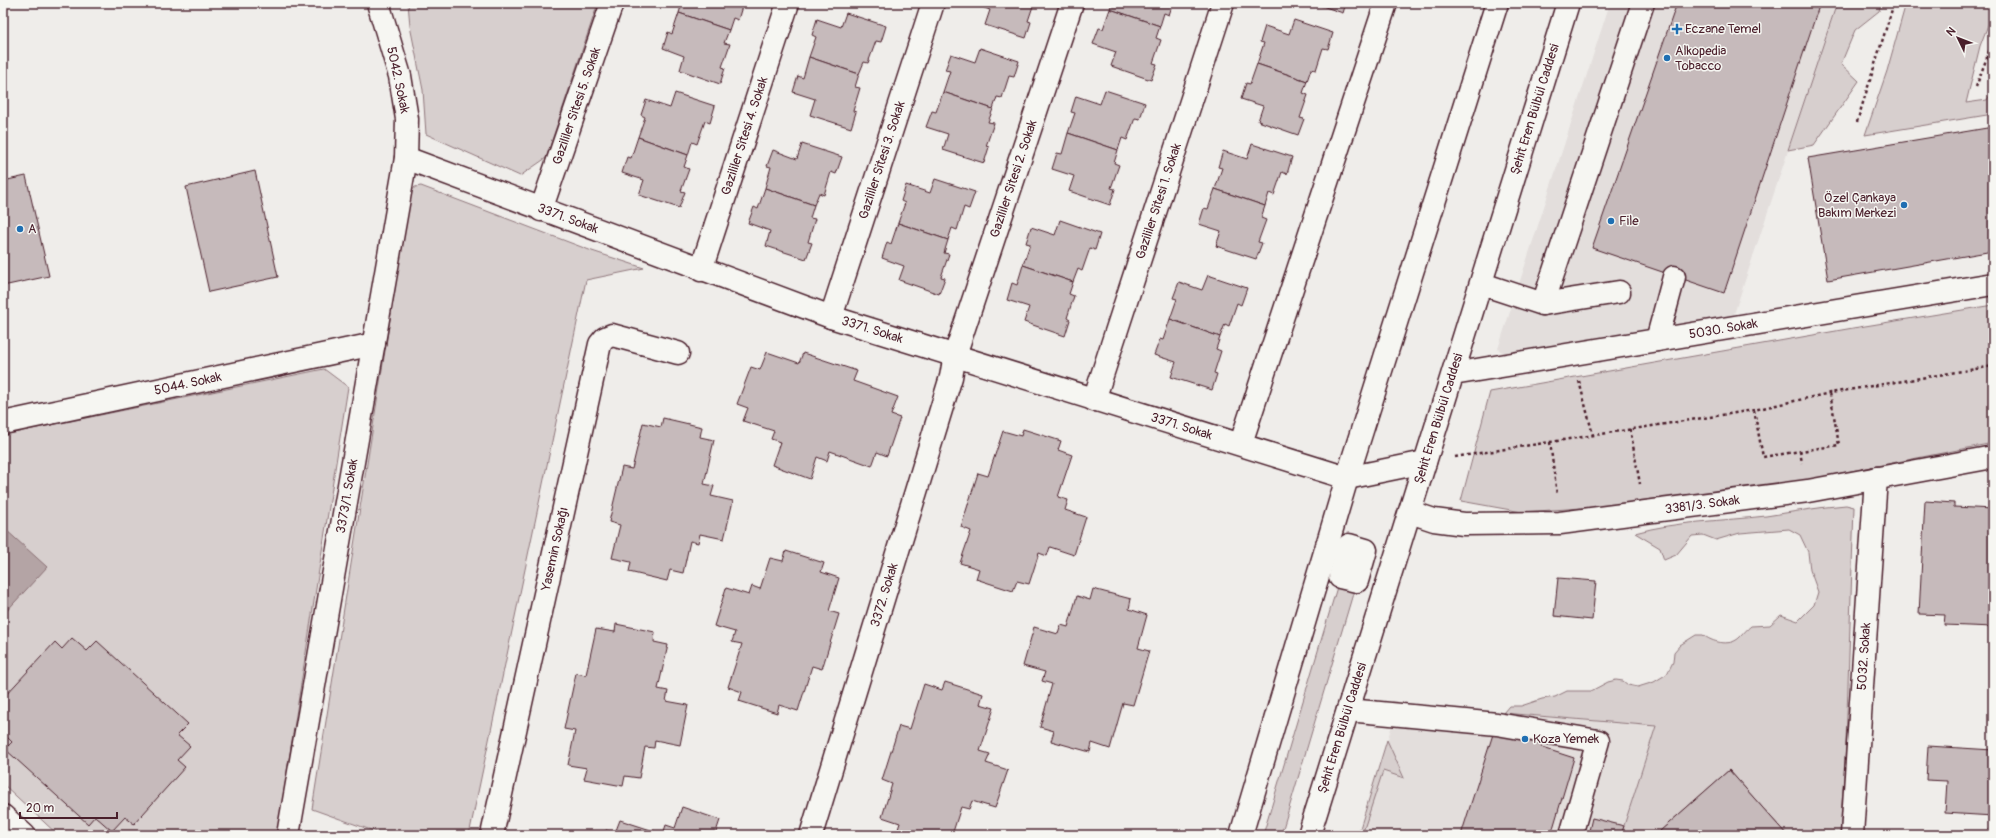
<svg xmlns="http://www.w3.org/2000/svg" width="1996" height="838" font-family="Pangolin,sans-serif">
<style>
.built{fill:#e3dedc}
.green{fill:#d7cfce;stroke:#90777c}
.water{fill:#b4a4a5;stroke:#8a6f74}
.building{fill:#c6babb;stroke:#4a1f2b}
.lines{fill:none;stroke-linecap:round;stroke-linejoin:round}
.minor-casing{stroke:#4a1f2b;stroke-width:25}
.major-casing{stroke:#4a1f2b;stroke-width:25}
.path{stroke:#4a1f2b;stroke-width:2.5;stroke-dasharray:3 3;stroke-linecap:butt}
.minor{stroke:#f6f6f2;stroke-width:22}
.major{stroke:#f6f6f2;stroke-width:22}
.poi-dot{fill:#1f6fb2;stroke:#f6f6f2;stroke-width:1.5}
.labels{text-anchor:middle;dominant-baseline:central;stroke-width:3;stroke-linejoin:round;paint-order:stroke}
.poi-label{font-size:13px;fill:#4a1f2b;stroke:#f6f6f2;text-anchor:start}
.street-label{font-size:13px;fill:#4a1f2b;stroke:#f6f6f2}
</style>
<rect width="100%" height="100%" fill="#efedea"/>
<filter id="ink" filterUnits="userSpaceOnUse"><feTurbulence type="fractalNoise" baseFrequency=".025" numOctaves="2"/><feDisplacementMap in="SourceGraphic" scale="8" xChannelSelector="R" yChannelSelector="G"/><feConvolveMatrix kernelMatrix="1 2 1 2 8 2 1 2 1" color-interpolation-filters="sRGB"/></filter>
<g filter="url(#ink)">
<!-- built -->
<g class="built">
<polygon points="1610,3 1837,3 1734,314 1718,323 1503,353 1498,349"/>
<polygon points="1399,703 1437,708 1656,726 1621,835 1358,835"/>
</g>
<!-- green -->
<g class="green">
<polygon points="408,3 598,3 546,158 520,176 426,134 423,90 410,26"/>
<polygon points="1837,3 1881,3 1879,11 1855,30 1841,64 1859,81 1814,145 1788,150"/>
<polygon points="1906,3 1993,3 1993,12 1980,46 1966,103 1987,100 1993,90 1993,114 1865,135 1887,71"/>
<polygon points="421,186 592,251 644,268 586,280 469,835 385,835 312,809 410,194 415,187"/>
<polygon points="1993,305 1993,443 1811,479 1656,503 1522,512 1461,501 1490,392 1853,328"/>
<polygon points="324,369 348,387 277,835 58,835 3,784 3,435"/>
<path d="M1846 505 1854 507 1846 743 1840 835H1787L1729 770 1660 831 1663 835H1621L1656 726 1503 713 1509 706H1521L1542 699 1555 697 1567 691H1591L1608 682 1616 680 1623 681 1628 685 1638 687 1654 682 1667 674 1673 662 1674 652 1680 645 1696 635H1703C1712 642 1729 647 1739 638 1743 634 1746 630 1751 626L1770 625 1781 615 1798 621 1814 605 1818 592 1810 570 1808 552 1800 535 1789 529 1740 533 1716 540 1703 535 1692 536 1676 555 1664 560 1660 548 1635 533C1677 521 1723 521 1766 516 1793 512 1819 507 1846 505Z"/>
<polygon points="1340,577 1355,587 1281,835 1263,835"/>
<polygon points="1387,740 1404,778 1383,771 1362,835 1358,835"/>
</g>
<!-- water -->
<polygon class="water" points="5,529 47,567 3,615 3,531"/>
<!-- building -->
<g class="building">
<polygon points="682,3 743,3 738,20 733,18 729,30 679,13"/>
<polygon points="971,3 1034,3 1028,21 1031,22 1026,38 985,25 990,10"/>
<polygon points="1112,3 1173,3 1169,15 1164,13 1160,26 1110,9"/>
<polygon points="1313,3 1346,3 1343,13"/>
<polygon points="1677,3 1820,3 1724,293 1592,248"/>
<polygon points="1110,9 1160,26 1156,38 1161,40 1153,63 1157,64 1151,80 1111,66 1116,52 1093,44 1099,28 1103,29"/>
<polygon points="679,13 729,30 724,43 730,44 722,67 725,68 720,84 680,70 684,56 663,48 668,32 672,34"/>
<polygon points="846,13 886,26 881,42 876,41 868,63 864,62 859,74 809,57 816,37 812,35 817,19 841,27"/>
<polygon points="1294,20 1333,33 1328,49 1323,48 1316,70 1311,69 1307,81 1257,64 1264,43 1260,42 1265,26 1289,34"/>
<polygon points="980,48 1019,61 1014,77 1009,76 1002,98 997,97 993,109 943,92 950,71 945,70 951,54 975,62"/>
<polygon points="809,57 859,74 855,87 860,88 853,111 856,112 851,128 810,115 815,99 793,92 798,76 803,78"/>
<polygon points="1257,64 1307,81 1303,93 1308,95 1300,118 1304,119 1298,135 1258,121 1263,106 1241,99 1246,83 1250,84"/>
<polygon points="1105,90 1145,103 1140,119 1135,118 1127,140 1122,138 1118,150 1068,133 1075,113 1071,112 1076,96 1100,104"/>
<polygon points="943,92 993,109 988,122 994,123 986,146 989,147 984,163 943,150 948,134 926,127 932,111 936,112"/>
<polygon points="675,93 715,106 710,123 705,121 697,144 692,142 688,155 638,137 645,117 641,115 646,100 670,108"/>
<polygon points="1993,127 1993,251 1828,280 1808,158"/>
<polygon points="1068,133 1118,150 1114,163 1119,165 1111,188 1115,189 1110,205 1069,191 1074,176 1052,169 1057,153 1062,154"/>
<polygon points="638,137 688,155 684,167 689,169 681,191 685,192 679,208 639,195 644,180 622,173 627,157 631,158"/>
<polygon points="802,144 842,157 836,174 831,172 824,195 819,193 814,205 765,188 771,167 767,166 773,150 797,159"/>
<polygon points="1252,144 1292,157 1287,174 1282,172 1274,195 1269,193 1265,206 1215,189 1222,168 1218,167 1223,151 1247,159"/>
<polygon points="255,171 278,277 209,292 186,187"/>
<polygon points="26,176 49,276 3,286 3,181"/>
<polygon points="935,179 975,192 969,209 964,207 957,230 952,228 948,240 898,223 905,203 901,201 906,185 930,193"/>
<polygon points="765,188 814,205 810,218 815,219 808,242 812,243 806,259 766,246 770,231 748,223 754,207 758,209"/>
<polygon points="1215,189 1265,206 1261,218 1266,220 1258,242 1262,243 1256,259 1216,246 1221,231 1199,224 1204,208 1208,209"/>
<polygon points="1060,220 1100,234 1095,250 1090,248 1082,271 1078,269 1073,282 1023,265 1030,244 1026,243 1031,227 1055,235"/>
<polygon points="898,223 948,240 944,253 949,254 941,277 945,278 939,294 899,280 904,266 882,258 887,242 891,244"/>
<polygon points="1023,265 1073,282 1069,294 1074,296 1067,318 1070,320 1065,336 1024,322 1029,307 1007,300 1012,283 1017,285"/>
<polygon points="1208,275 1247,288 1241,305 1237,303 1229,326 1225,324 1220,337 1170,319 1177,299 1173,298 1179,282 1202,290"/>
<polygon points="1170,319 1220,337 1216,349 1221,351 1214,373 1217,374 1212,390 1171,377 1176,362 1154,355 1160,339 1163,340"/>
<polygon points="767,352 799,363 803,353 857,371 853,381 898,397 891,415 900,418 887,456 877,452 872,466 830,451 827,461 817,457 810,479 772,465 780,442 771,439 774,431 743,421 748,408 737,404 751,367 760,370"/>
<polygon points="663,418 702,427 700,437 714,440 704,484 714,486 711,496 733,501 724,539 700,534 698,543 690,541 683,573 670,570 667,581 629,572 631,562 612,558 620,525 609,522 622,467 632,469 643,423 661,427"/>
<polygon points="1023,429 1061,441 1058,450 1072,455 1058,497 1068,500 1065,510 1086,517 1074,555 1050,547 1047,556 1039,553 1029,584 1017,581 1013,591 976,579 979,569 960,563 971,531 961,527 978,473 988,476 1003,431 1021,436"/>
<polygon points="1925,501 1954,503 1954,507 1993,509 1993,627 1944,625 1945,615 1919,614"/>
<polygon points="786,551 824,563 821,572 839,578 829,611 839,614 822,669 812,666 798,711 779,705 777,713 739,701 742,692 728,687 742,644 732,642 735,632 714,626 726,588 749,595 752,586 760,589 770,558 783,561"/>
<polygon points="1558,578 1596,581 1592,620 1554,616"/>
<polygon points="1093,589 1131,599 1129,609 1147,615 1138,648 1149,651 1133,705 1123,703 1110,749 1092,743 1090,752 1051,741 1054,731 1040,727 1052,684 1042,681 1045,672 1023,666 1034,627 1058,634 1061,625 1068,627 1077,596 1090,600"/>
<polygon points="616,624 655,632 654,642 668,645 658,689 668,691 666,701 688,705 680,745 655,740 654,748 645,747 639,778 625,776 623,786 584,779 587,768 568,765 575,731 564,729 576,673 586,675 596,629 615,632"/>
<polygon points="72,638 87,651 97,641 188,724 177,735 190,746 177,760 185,767 134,824 125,817 112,831 95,816 88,824 5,749 12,742 3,733 3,714 5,712 3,710 3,698 55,642 62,649"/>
<polygon points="945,682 983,694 980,704 994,708 980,751 990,754 986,763 1008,770 995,808 972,801 969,809 961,807 952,835 905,835 897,832 900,823 882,817 892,784 882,780 899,726 910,729 924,684 942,690"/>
<polygon points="1494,731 1534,737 1543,748 1574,758 1551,835 1461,835"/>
<polygon points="1928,746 1993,750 1993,816 1945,813 1947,781 1926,780"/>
<polygon points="1729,770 1787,835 1663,835 1660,831"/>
<polygon points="682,807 720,820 715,835 604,835 606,830 615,833 620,820 663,834 666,825 675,828"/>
<polygon points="1592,818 1624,826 1621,835 1588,835"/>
</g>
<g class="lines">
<!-- minor casing -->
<g class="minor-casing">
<g id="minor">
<path id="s1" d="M406 158 831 317 1347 478"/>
<path id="s2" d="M541 210 612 3"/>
<path id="s3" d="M701 270 788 3"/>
<polyline points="1482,284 1543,304 1643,3"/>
<polyline points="1543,304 1619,292"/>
<path id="s4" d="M831 317 933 3"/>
<polyline points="1657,340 1674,277"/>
<path id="s5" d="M1453 374 1993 284"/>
<path id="s6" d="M1094 400 1223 3"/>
<path id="s7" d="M3 423 374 344"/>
<polyline points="1241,443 1386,3"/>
<path id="s8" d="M1410 512 1434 520 1464 524 1560 523 1808 491 1993 457"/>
<polygon points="1349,545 1366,550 1357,581 1340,577"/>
<polyline points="1348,710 1497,724 1598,741 1571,835"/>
<polyline points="3,816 24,835"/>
<path id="s9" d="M288 835 406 158 407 119 400 76 378 3"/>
<path id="s10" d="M492 835 600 344 605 338 612 335 678 353"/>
<path id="s11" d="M811 835 951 377 955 355 1072 3"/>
<path id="s12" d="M1852 835 1876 478"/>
</g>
</g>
<!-- major casing -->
<g class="major-casing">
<g id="major">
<polyline points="1347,478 1425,462"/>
<polyline points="1241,835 1347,478 1497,3"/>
<path id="s13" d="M1309 835 1568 3"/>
</g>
</g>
<!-- path -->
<g class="path">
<polyline points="1976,87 1993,41"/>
<polyline points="1857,122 1894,3"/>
<polyline points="1579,381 1593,435"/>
<polyline points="1754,410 1763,457 1839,445 1830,393"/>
<polyline points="1630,429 1640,484"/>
<polyline points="1550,442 1557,495"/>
<polyline points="1800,451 1802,463"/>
<polyline points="1455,457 1754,410 1830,393 1993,366"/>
</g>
<!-- minor -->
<use href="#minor" class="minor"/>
<!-- major -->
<use href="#major" class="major"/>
</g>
</g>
<!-- markers -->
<g class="poi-dot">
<path d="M1675 23h4v4h4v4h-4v4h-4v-4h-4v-4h4z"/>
<circle cx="1667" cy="58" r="4"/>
<circle cx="1904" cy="205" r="4"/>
<circle cx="1611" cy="221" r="4"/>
<circle cx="20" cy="229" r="4"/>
<circle cx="1525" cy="739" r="4"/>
</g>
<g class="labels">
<!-- poi labels -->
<g class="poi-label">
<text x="1685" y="29">Eczane Temel</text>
<text x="1675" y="51">Alkopedia<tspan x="1675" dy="15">Tobacco</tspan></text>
<text x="1896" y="198" text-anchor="end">Özel Çankaya<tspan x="1896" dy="15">Bakım Merkezi</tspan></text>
<text x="1619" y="221">File</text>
<text x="28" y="229">A</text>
<text x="1533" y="739">Koza Yemek</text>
</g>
<!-- street labels -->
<g class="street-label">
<text transform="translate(398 80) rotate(78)">5042. Sokak</text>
<text stroke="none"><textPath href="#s2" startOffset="110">Gazililer Sitesi 5. Sokak</textPath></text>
<text stroke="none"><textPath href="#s13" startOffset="760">Şehit Eren Bülbül Caddesi</textPath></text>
<text stroke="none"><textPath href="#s3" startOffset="141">Gazililer Sitesi 4. Sokak</textPath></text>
<text stroke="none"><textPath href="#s4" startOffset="165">Gazililer Sitesi 3. Sokak</textPath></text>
<text stroke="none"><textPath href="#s11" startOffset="687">Gazililer Sitesi 2. Sokak</textPath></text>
<text stroke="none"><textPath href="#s6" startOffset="209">Gazililer Sitesi 1. Sokak</textPath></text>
<text stroke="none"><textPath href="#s1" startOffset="173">3371. Sokak</textPath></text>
<text stroke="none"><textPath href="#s5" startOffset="274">5030. Sokak</textPath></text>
<text stroke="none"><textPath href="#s1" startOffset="497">3371. Sokak</textPath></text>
<text stroke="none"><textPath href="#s7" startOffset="189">5044. Sokak</textPath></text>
<text stroke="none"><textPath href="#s13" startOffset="436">Şehit Eren Bülbül Caddesi</textPath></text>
<text stroke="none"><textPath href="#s1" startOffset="821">3371. Sokak</textPath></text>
<text stroke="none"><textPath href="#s9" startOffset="344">3373/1. Sokak</textPath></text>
<text stroke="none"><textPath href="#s8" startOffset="295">3381/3. Sokak</textPath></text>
<text stroke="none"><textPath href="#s10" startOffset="293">Yasemin Sokağı</textPath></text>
<text stroke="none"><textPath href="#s11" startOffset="251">3372. Sokak</textPath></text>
<text stroke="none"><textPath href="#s12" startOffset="179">5032. Sokak</textPath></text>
<text stroke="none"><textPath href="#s13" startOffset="112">Şehit Eren Bülbül Caddesi</textPath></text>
</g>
</g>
<!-- margin -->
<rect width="1996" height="838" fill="none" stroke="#f6f6f2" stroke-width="16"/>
<rect x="8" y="8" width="1980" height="822" fill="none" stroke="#4a1f2b" stroke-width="1.5" filter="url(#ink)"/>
<!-- north arrow -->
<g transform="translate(1958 38) rotate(313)" stroke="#f6f6f2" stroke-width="3" paint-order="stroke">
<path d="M0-3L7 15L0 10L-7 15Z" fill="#4a1f2b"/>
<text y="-6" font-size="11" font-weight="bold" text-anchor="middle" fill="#4a1f2b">N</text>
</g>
<!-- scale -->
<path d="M20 812v6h97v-6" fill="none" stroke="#4a1f2b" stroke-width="2"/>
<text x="26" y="812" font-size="12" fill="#4a1f2b" stroke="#f6f6f2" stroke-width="3" paint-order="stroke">20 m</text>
</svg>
